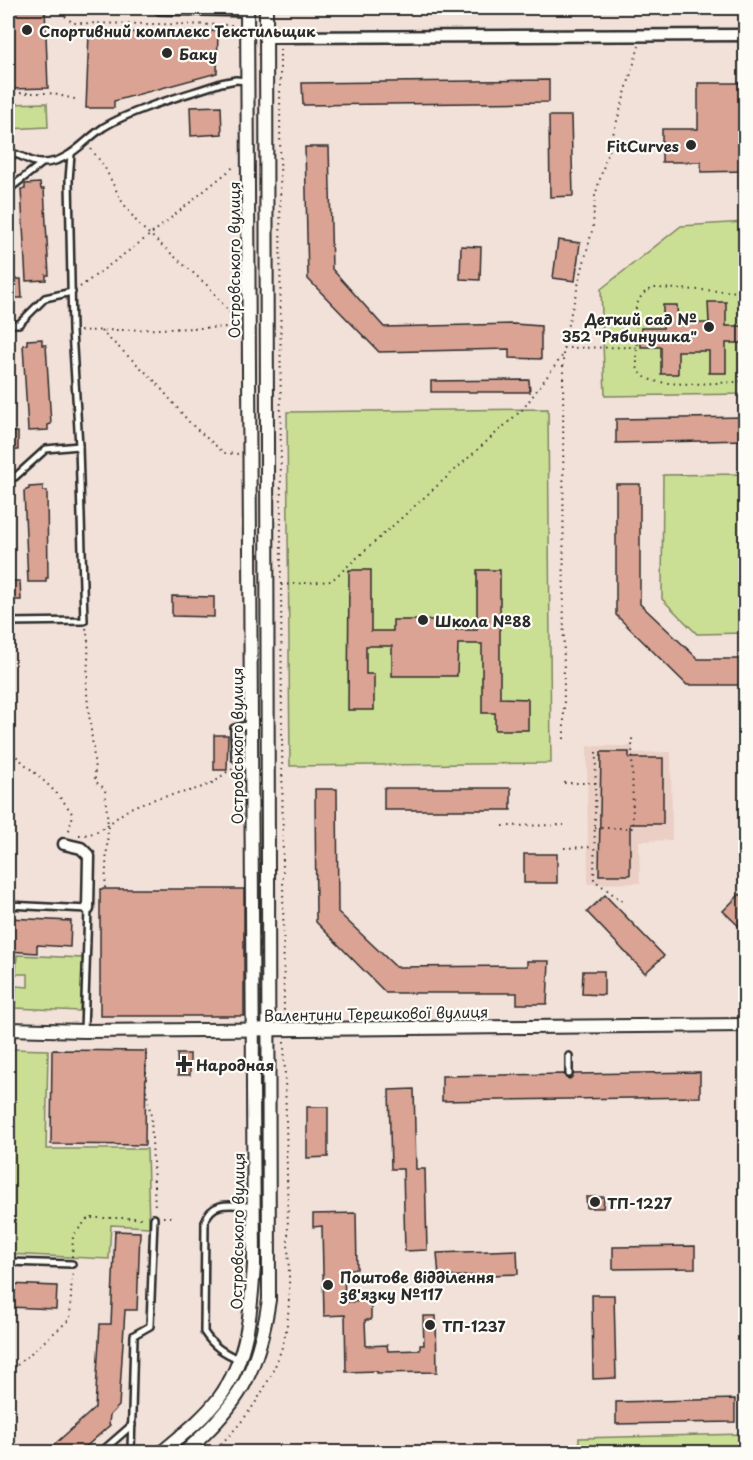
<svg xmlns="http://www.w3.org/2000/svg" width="753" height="1460" font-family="'Playpen Sans',sans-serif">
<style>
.built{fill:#ebcec4}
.green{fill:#cbdf94;stroke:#7b8560;stroke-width:1.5}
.building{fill:#daa393;stroke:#2b2b2b;stroke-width:1.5}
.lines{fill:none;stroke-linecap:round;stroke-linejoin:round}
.service-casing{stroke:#2b2b2b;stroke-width:10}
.minor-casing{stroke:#2b2b2b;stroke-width:15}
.tertiary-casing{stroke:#2b2b2b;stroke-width:16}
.path{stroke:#2b2b2b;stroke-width:2;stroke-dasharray:1.5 4.5;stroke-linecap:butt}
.service{stroke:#fdfcf7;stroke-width:5}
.minor{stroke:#fdfcf7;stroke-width:10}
.tertiary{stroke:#fdfcf7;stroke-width:12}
.poi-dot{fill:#2b2b2b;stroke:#fdfcf7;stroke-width:2}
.labels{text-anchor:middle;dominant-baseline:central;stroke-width:4.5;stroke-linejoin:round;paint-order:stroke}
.poi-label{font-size:15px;font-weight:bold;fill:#2b2b2b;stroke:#fdfcf7;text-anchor:start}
.street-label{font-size:15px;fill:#2b2b2b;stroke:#fdfcf7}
</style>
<rect width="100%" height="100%" fill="#f2e1d9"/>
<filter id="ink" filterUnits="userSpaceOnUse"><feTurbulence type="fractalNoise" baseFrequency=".0167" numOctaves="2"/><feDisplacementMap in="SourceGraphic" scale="12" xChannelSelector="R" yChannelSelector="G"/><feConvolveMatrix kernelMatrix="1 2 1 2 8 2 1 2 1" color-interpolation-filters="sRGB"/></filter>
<g filter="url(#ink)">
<!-- built -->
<polygon class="built" points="587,746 633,746 633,753 671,752 672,840 639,841 640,883 588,884"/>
<!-- green -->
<g class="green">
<polygon points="47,103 48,127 8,129 8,104"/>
<polygon points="745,222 745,394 605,396 601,289 681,226"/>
<polygon points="548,409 551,763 290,766 287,412"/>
<polygon points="745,474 745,633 697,634 662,599 663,475"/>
<polygon points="17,955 83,958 80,1011 15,1008 16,986 28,987 28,974 16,974"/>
<polygon points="8,1049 48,1050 46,1149 147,1149 149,1227 111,1225 109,1259 8,1254"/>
<polygon points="745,1434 745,1452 579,1452 579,1438"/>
</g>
<!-- building -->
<g class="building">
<polygon points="8,8 45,8 48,88 11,89 10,52 8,53"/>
<polygon points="218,31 217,73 114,101 114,108 86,108 89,33"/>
<polygon points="549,80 549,102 303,105 302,83"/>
<polygon points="698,83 746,83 746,171 701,172 701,162 662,162 662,129 698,129"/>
<polygon points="221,106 222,134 191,136 190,107"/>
<polygon points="549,116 571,116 573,196 550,197"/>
<polygon points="305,147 329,147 332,269 384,327 514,324 541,326 541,359 509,358 509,349 379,352 308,279"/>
<polygon points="40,183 41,189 44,189 49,275 46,275 46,280 26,281 21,189 25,189 25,184"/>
<polygon points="558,240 580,243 575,281 553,278"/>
<polygon points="461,246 481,247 480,280 460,279"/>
<polygon points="8,279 21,279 22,298 8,298"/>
<polygon points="708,302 726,302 726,326 746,326 746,343 726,343 726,373 709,373 709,351 678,351 678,374 661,374 661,347 641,347 641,328 663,328 663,305 677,305 678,323 709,323"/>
<polygon points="42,339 42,345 46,345 51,424 48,425 48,430 28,431 23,345 27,344 27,340"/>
<polygon points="529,380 530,392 431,392 431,381"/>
<polygon points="746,417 746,440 616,443 616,419"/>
<polygon points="8,432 18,432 18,450 8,451"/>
<polygon points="616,484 640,484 640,604 698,659 746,659 746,685 687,685 616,615"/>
<polygon points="43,486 43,491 47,491 48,578 46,578 46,582 28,582 24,491 29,489 29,487"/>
<polygon points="349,570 371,570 371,631 393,631 393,620 456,620 456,630 477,630 477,570 500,570 500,698 528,699 528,730 495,730 495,713 482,713 482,644 458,644 457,676 392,676 392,646 366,646 366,674 374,674 374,710 348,710"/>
<polygon points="8,581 20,581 21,600 8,600"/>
<polygon points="172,596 214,597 214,617 172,616"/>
<polygon points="214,735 228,735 227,770 214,770"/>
<polygon points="601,752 629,752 629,758 663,758 663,824 630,824 630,875 599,875"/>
<rect x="384" y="788" width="127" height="22"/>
<polygon points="315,789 337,789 338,912 396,967 527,966 527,961 549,961 547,1004 517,1004 517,993 386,993 316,922"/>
<rect x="524" y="854" width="33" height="29"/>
<rect x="100" y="889" width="144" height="127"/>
<polygon points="740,894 746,900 746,933 723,911"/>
<polygon points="605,895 664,956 645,973 587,912"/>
<polygon points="8,918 71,921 70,947 37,945 37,953 8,951"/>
<polygon points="583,971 604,971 604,995 582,994"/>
<polygon points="52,1050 146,1051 145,1145 51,1144"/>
<polygon points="177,1054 190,1054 190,1075 178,1075"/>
<polygon points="700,1072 700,1097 442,1101 442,1076 564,1074 566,1078 570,1079 574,1074"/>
<polygon points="414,1089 416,1169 425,1169 427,1250 405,1251 403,1169 391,1169 389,1090"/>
<polygon points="307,1107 328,1107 328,1157 307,1158"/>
<polygon points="586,1197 604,1197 603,1208 587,1208"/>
<polygon points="356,1213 357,1269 344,1269 345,1302 371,1301 371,1320 365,1320 366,1346 387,1345 388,1351 420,1350 420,1345 424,1345 423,1316 436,1316 437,1372 377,1373 377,1371 346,1372 345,1315 324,1316 322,1226 313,1227 313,1214"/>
<polygon points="115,1231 140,1232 137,1310 125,1310 119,1406 110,1415 109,1423 110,1425 80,1452 46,1452 95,1408 100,1324 111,1324"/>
<polygon points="695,1246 695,1268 613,1269 613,1247"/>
<polygon points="517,1250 518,1274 439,1277 437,1253"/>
<polygon points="8,1284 57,1286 56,1309 8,1307"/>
<polygon points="592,1295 614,1295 616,1378 593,1379"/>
<polygon points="735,1399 735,1422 616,1424 616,1402"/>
</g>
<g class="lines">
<!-- service casing -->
<g class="service-casing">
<g id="service">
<polyline points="155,8 159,11 247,13"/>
<path d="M8 153C20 152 30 164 42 163 69 163 84 140 104 127 135 108 186 95 221 83L236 80 247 81"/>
<polyline points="8,190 41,164"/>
<polyline points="8,324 19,324 45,298 72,292"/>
<polyline points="8,477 15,477 46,449 79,446"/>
<polyline points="8,622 84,621 79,446 72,331 69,180 71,154"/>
<polyline points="250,767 235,758 234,728 250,724"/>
<polyline points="8,905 88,909 84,1031"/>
<polyline points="569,1056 569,1074"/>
<polyline points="8,1262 72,1264"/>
<path d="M238 1359C223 1352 213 1346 204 1332L205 1221C213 1199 233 1206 253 1206"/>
<polyline points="101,1452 132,1425"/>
<polyline points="131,1452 134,1335 150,1326 154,1218"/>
</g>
</g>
<!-- minor casing -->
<g class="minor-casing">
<g id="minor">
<polyline points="267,37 746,35"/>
<polyline points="64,844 81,848 89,856 88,909"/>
</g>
</g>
<!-- tertiary casing -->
<g class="tertiary-casing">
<g id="tertiary">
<polyline points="8,1029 84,1031 746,1025"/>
<path d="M162 1452C182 1435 203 1419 219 1398 248 1359 251 1311 254 1265L247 8"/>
<path d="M185 1452C240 1404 258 1372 269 1300L266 8"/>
</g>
</g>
<!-- path -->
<g class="path">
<polyline points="56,8 73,23 235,25"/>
<polyline points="280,49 281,585 284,1018"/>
<polyline points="8,93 49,93 75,99"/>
<polyline points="91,149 104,166 121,200 139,225 209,287 237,322"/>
<polyline points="80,287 150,235 236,165"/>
<path d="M746 292 654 288C643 291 640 297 636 307L637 367C641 375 646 379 655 381 672 386 726 383 746 381"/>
<polyline points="80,331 237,327"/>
<polyline points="101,331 153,379 190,423 224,453 239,454"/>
<polyline points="563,348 637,347"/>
<polyline points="281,585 331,581 523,409 563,355"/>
<path d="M86 628C91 649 86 671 87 693 89 722 95 751 95 781L105 789 108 826 105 889"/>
<polyline points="564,739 563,344 593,227 595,196 639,46"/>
<path d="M8 748C32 773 54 785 73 815L68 834"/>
<polyline points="596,752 594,880 626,904"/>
<polyline points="564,783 596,783"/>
<polyline points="503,826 564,825"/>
<polyline points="595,828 633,828 632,737"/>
<path d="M79 835C101 836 113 818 131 808 156 795 187 795 212 783 221 779 226 769 236 769"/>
<polyline points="564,848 594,847"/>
<polyline points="146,1054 146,1090 151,1116 155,1209"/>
<polyline points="163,1217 172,1217"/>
<polyline points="72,1257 73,1236 88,1218 145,1218"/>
<polyline points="8,1373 70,1319 72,1272"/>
<path d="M212 1452C244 1424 269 1388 282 1347 293 1312 288 1270 288 1234 287 1170 286 1106 284 1042"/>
</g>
<!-- service -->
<use href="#service" class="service"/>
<!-- minor -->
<use href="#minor" class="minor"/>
<!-- tertiary -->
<use href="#tertiary" class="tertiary"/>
</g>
</g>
<!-- markers -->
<g class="poi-dot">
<circle cx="27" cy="30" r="6"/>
<circle cx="167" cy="53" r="6"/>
<circle cx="691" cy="145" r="6"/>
<circle cx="709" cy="327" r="6"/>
<circle cx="423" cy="620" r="6"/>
<path d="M181 1055h6v6h6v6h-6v6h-6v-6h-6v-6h6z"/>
<circle cx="595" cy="1202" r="6"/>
<circle cx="328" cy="1285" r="6"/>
<circle cx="430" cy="1325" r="6"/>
</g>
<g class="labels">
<!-- poi labels -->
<g class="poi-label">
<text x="39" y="30">Спортивний комплекс Текстильщик</text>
<text x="179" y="53">Баку</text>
<text x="679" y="145" text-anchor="end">FitCurves</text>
<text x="697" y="318" text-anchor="end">Деткий сад №<tspan x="697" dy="17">352 "Рябинушка"</tspan></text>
<text x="435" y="620">Школа №88</text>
<text x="196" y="1064">Народная</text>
<text x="607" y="1202">ТП-1227</text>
<text x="340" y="1276">Поштове відділення<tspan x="340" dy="17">зв'язку №117</tspan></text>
<text x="442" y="1325">ТП-1237</text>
</g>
<!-- street labels -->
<g class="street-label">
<text transform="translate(233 260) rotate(-90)">Островського вулиця</text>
<text transform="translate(236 746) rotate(-90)">Островського вулиця</text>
<text transform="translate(376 1013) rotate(-1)">Валентини Терешкової вулиця</text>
<text transform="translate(237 1231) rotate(-89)">Островського вулиця</text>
</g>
</g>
<!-- margin -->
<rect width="753" height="1460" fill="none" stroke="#fdfcf7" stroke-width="30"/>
<rect x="15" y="15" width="723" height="1430" fill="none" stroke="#2b2b2b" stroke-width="2" filter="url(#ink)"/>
</svg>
